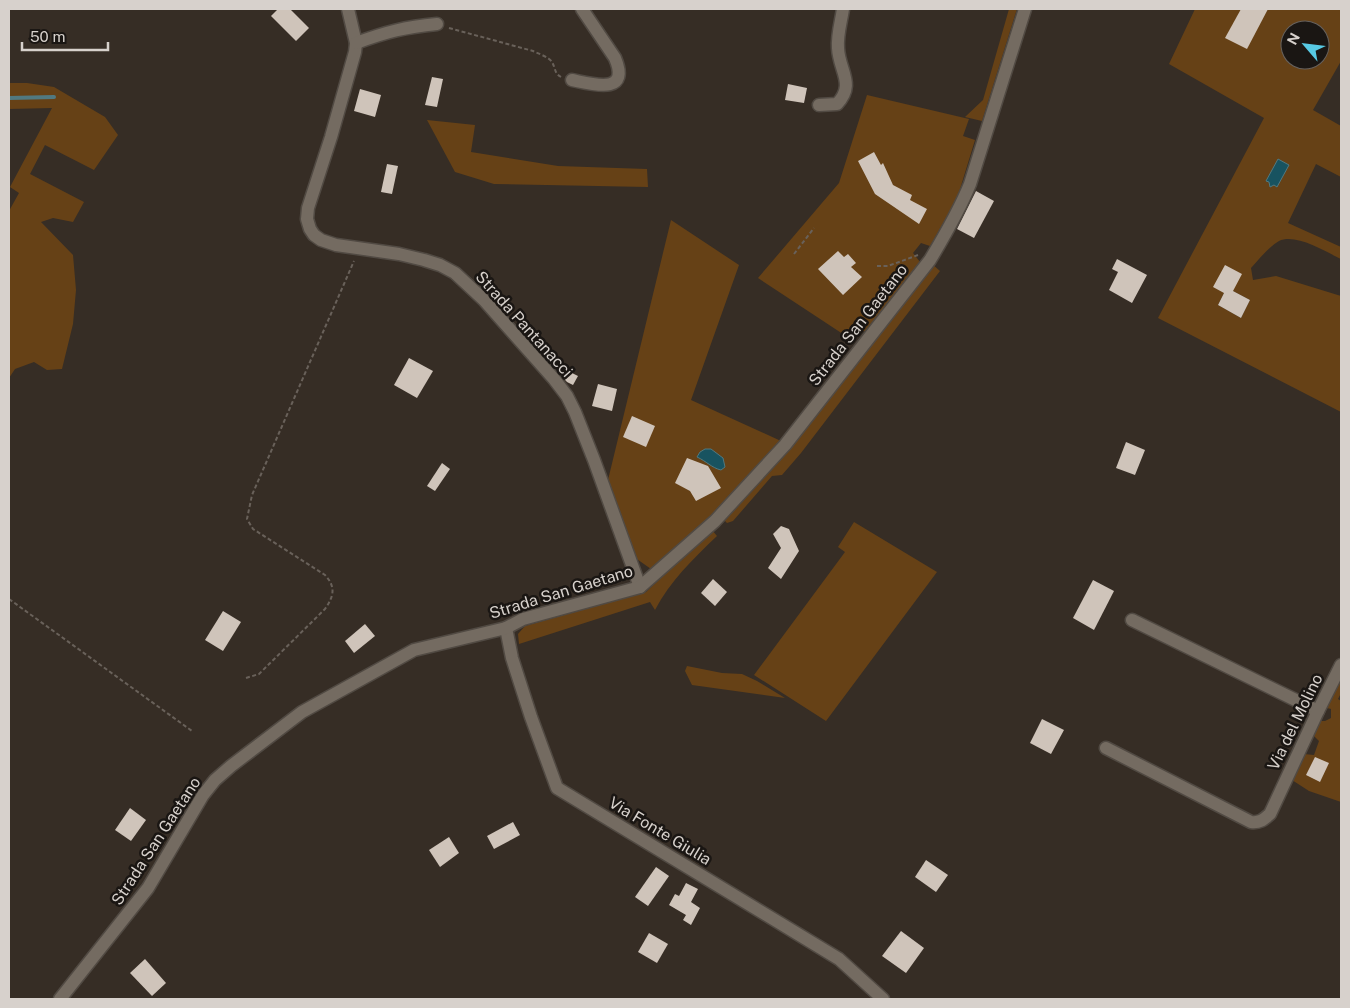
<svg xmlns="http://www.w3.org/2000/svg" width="1350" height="1008" font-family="'Public Sans',sans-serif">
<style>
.green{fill:#664116;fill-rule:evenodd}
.water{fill:#185360;stroke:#517980}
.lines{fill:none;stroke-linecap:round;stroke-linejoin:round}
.stream{stroke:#517980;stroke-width:4}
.building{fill:#cfc4ba}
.minor-casing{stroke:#514a43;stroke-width:15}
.path{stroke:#69615a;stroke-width:2;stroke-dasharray:4 2.5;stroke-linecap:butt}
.minor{stroke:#746b61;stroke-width:12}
.labels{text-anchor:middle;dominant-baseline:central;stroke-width:5;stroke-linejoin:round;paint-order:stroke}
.street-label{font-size:16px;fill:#d7d1cc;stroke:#1a1613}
</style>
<rect width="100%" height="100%" fill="#362d25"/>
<!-- green -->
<g class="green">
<polygon points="1009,9 1017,9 982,121 965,117 983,100"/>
<path d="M1195 9H1341V61L1313 110 1341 126V177L1316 164 1288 223 1341 247V259C1326 252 1296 233 1279 241 1269 247 1259 259 1251 268L1253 280 1276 276 1341 296V412L1158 318 1264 118 1169 64ZM1290 30H1320V60H1290ZM1233 291 1250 300 1241 318 1218 305 1224 293Z"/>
<polygon points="9,83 27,83 54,87 105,117 118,135 94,170 45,145 30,174 84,202 73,222 53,218 41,222 73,255 76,290 73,324 62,369 47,370 34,362 15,369 9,378 9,211 19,193 10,187 52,108 9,109"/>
<polygon points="867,95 969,119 963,136 975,140 957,199 930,246 921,243 913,253 920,262 865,331 861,330 852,340 758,278 839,183"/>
<polygon points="427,120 475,125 471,152 558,166 647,169 648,187 494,184 455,172"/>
<polygon points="671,220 739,265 691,400 781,441 711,516 651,569 634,557 608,480"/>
<polygon points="932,264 940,271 801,453 782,475 772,476 733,521 727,523 723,519"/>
<polygon points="854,522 937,572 826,721 754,675 845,552 838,547"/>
<path d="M712 530 717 536C693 559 670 581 655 610L650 602 519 644 518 634 525 626 646 592Z"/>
<polygon points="687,666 722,673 742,674 757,681 785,698 692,685 685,671"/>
<polygon points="1341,678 1341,693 1338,699 1341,701 1341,802 1309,791 1292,780 1304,754 1314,755 1319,741 1313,735 1319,721 1325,721 1331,718 1331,709 1327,708"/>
</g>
<!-- water -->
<g class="water">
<polygon points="1278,159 1289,165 1277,187 1274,185 1270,187 1269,182 1266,181"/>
<path d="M705 449H711L723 458 725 467 721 470C712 468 706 461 697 457L700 452Z"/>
</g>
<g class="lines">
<!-- stream -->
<polyline class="stream" points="9,98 54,97"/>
</g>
<!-- building -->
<g class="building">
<polygon points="278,9 290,9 309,28 296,41 271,16"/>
<polygon points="1241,9 1268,9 1247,49 1225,38"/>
<polygon points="432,77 443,79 437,107 425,105"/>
<polygon points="788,84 807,88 804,103 785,100"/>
<polygon points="360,89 381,95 375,117 354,111"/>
<polygon points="874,152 881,165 883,163 893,185 912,195 910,200 927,209 919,224 875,194 858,161"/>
<polygon points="387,164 398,166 392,194 381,192"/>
<polygon points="976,191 994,201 974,238 957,229"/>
<polygon points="838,251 844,257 848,254 856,263 851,267 862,277 843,295 818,269"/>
<polygon points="1117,259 1147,275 1132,303 1109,290 1118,272 1112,269"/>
<polygon points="1225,265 1242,274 1233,291 1250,300 1241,318 1218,305 1224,293 1213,287"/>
<polygon points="409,358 433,371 417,398 394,385"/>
<polygon points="560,367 578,376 573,385 567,382 558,372"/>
<polygon points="598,384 617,389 612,411 592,406"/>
<polygon points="632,416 655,426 646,447 623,437"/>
<polygon points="1126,442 1145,450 1135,475 1116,468"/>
<polygon points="687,458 708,466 721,488 696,501 690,491 675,483"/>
<polygon points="442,463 450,469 435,491 427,486"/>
<polygon points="781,526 789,529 799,551 781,579 768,568 781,548 773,534"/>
<polygon points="713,579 727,592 715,606 701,593"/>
<polygon points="1093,580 1114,591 1094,630 1073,618"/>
<polygon points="223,611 241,622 223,651 205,640"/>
<polygon points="365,624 375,636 354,653 345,641"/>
<polygon points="1042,719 1064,730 1051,754 1030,743"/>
<polygon points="1315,757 1329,763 1320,782 1306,775"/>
<polygon points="130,808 146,820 131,841 115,830"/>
<polygon points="513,822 520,835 494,849 487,836"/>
<polygon points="449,837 459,853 440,867 429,850"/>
<polygon points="926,860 948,875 936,892 915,877"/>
<polygon points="656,867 669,876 648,906 635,897"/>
<polygon points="686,883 698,889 691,902 700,908 691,925 683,920 686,915 669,905 675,894 679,896"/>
<polygon points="901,931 924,948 906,973 882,956"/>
<polygon points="649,933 668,944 657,963 638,952"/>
<polygon points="145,959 166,983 152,996 130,973"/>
</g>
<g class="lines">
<!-- minor casing -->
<g class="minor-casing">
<g id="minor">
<polyline points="348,9 356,43 355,52 331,137 308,208 307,219 310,229 314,235 321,240 336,245 399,254 424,260 440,265 455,273 484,300 554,379 567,396 575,412 594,460 640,587"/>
<path d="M356 43C386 32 405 27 437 24"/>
<path d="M572 80C592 84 631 96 615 58L582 9"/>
<path d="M819 105 837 104C856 84 839 71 838 48 837 35 841 22 843 9"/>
<polyline points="1132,620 1318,711"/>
<polyline points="506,628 512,658 531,717 557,788 839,959 883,999"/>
<path d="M1106 748 1251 822C1260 823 1263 820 1270 814L1318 711 1341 665"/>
<path d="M60 999 148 888 203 795 215 780 231 766 302 712 414 650 506 628 523 619 640 587 715 521 785 445 930 260C945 235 959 211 970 184L1025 9"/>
</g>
</g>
<!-- path -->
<g class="path">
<path d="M449 28 533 51C539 54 549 57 552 62 556 69 554 73 561 77"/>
<polyline points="794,254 814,228"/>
<polyline points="877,266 888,266 918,255"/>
<polyline points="9,599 192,731"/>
<path d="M246 678 259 674 325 609C334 596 336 587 325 575L253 529 247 519 252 495 354 261"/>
</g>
<!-- minor -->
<use href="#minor" class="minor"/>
</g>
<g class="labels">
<!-- street labels -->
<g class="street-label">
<text transform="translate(524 324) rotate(48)">Strada Pantanacci</text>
<text transform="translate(858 325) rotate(-52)">Strada San Gaetano</text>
<text transform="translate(561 592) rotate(-17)">Strada San Gaetano</text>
<text transform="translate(1295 722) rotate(-64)">Via del Molino</text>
<text transform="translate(660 831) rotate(31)">Via Fonte Giulia</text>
<text transform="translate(156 841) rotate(-57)">Strada San Gaetano</text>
</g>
</g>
<!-- border -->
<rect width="1350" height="1008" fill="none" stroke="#d7d1cc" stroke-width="20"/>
<!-- north arrow -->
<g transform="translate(1305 45) rotate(298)"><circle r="24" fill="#1a1613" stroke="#66615d"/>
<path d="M0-4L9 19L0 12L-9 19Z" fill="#57c9e3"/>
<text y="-8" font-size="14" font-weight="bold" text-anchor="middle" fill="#d7d1cc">N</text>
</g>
<!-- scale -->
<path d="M22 42v8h86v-8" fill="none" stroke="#d7d1cc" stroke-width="2.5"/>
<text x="30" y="42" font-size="15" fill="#d7d1cc" stroke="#1a1613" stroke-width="4" paint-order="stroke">50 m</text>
</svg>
